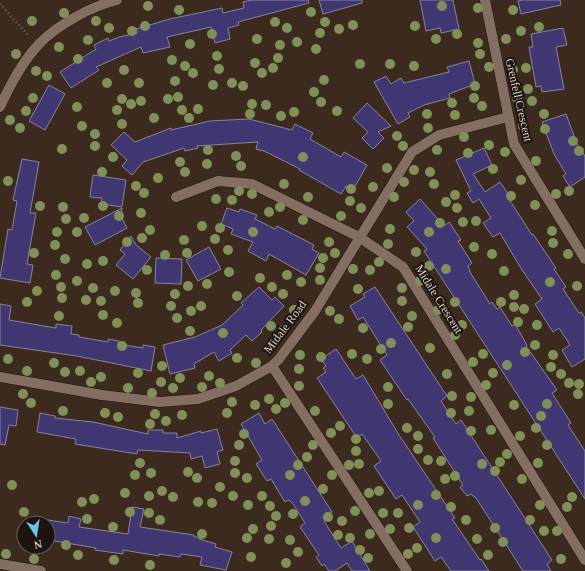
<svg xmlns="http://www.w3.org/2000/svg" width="585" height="571" font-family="Georgia,serif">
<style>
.building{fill:#403671;stroke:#86849a}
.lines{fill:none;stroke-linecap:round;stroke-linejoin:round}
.minor-casing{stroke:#221208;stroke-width:11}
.tertiary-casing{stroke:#221208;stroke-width:11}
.path{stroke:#78685f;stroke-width:2.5;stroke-dasharray:1 3;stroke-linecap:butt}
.minor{stroke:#846e62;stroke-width:10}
.tertiary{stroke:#846e62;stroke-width:10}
.tree{fill:#809058}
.labels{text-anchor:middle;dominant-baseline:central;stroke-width:4;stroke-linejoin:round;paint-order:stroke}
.street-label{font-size:12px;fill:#dcd0c9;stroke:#1d1410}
</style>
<rect width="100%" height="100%" fill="#3c2a1f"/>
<!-- building -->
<g class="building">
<polygon points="252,0 308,0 309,3 238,22 239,25 228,28 230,39 215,43 211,27 167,37 170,47 143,53 141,47 96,67 99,70 71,88 60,72 96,49 94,45 108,38 109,41 119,37 137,33 136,29 170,19 222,8 223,13 244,8 243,2"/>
<polygon points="319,0 362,0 362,3 323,14"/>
<polygon points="420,0 453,0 459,29 441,33 440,28 426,31"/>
<polygon points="523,0 560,0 561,5 521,14 518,1"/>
<polygon points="563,28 567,45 556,47 564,89 542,92 541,86 536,87 529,47 533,47 531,34"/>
<polygon points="469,61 475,84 449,94 450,98 424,105 408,113 410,117 398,124 374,82 386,76 391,84 401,78 404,83 449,72 447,67"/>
<polygon points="49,85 65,94 45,130 29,121"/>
<polygon points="367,103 391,126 378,132 384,138 373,149 362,138 368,132 353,118"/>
<polygon points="566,114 577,144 585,156 585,177 570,187 563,176 566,174 554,154 542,122"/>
<polygon points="249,119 292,130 295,124 313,133 310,139 341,157 344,152 367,165 353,190 346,186 341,194 299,170 300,169 264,151 256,149 258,142 197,146 198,148 185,151 184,148 143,162 132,175 122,166 127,160 111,145 124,132 135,142 171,128 171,130 210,121"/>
<polygon points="484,148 492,165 473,174 485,192 500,182 511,198 509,199 532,235 533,234 556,268 554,269 566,287 563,289 579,313 581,312 585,318 585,359 572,367 562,350 570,345 559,328 553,332 535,304 542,299 522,270 500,233 493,237 483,223 491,218 479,199 473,203 467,193 471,191 456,160"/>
<polygon points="22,159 39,162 30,213 36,213 27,264 33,265 30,283 0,278 8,229 12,230 17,201 13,200"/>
<polygon points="93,175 126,180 122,207 101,204 102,198 90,197"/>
<polygon points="420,199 444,226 449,222 461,240 458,241 472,263 468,266 470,272 490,304 492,302 497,309 500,307 512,326 515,324 527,345 526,346 557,390 552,393 571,423 568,425 585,451 585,499 424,251 427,249 407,227 414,221 406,212"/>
<polygon points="122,208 121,217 127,228 95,245 85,227"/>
<polygon points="227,208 239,212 240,209 257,215 255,219 275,229 277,226 314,245 312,249 319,253 306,275 269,254 266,261 248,251 253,242 231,234 233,229 221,224"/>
<polygon points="131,236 136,245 151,257 133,279 116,265 125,254 120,250"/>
<polygon points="209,247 221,269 198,281 186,260"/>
<polygon points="156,258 182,259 181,284 155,283"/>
<polygon points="259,287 272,300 275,297 284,306 261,330 262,332 252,341 246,335 230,350 232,353 219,361 214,352 194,364 195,368 170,374 163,345 195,337 222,325 243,305 241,303"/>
<polygon points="375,287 447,396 441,401 456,424 461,420 552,560 547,564 551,571 523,571 476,498 471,494 467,496 460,487 463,485 433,438 435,437 408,399 407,400 380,360 387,355 363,317 358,320 350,306 365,297 363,294"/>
<polygon points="0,304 11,306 9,320 56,328 56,324 72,326 71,334 79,335 79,337 108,342 108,339 119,341 118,344 143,348 143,345 155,347 151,371 77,356 0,345"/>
<polygon points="336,349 356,379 363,375 399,435 455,518 452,519 480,560 481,559 489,571 451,571 441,557 435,561 413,527 420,522 402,495 396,499 374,466 381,461 362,434 357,438 317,378 326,372 323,368 326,366 321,359"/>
<polygon points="0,407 18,410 16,426 9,425 5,445 0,444"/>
<polygon points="40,413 55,416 55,418 93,422 148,434 148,430 163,430 163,433 177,433 177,438 201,431 201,433 217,429 223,450 217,452 220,464 205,468 202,456 191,459 190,453 138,450 137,454 75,444 76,439 37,432"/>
<polygon points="259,413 265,424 272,419 332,512 325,517 327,519 324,521 341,548 352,541 370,571 352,571 347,563 335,571 329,571 324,564 322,566 316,557 319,555 300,527 305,523 293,504 289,500 285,502 271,479 267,481 256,464 262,460 241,424"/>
<polygon points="132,507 144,509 140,527 194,535 194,537 199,537 199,539 216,544 215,547 232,552 226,570 200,565 202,557 181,554 180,557 159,554 159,556 123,550 123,554 95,550 96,548 48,540 48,520 68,523 69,516 81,519 79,527 128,534"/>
</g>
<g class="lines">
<!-- minor casing -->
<g class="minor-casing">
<g id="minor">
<polyline points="485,0 514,144 585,259"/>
<polyline points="176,197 218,181 252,184 359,237 403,267 585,560"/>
<polyline points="272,366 407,571"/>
<polyline points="0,377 102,395 160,402 198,399 236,386 272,366 279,359 315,311 412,152 439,135 508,117"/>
<polyline points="0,564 41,571"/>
</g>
</g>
<!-- tertiary casing -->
<g class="tertiary-casing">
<path id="tertiary" d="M0 107C10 85 22 62 39 44 57 25 92 6 117 0"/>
</g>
<!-- path -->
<polyline class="path" points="0,4 29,36"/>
<!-- minor -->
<use href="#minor" class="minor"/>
<!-- tertiary -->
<use href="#tertiary" class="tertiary"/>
</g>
<!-- trees -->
<g class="tree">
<circle cx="148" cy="6" r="5"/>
<circle cx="442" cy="6" r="5"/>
<circle cx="478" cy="8" r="5"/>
<circle cx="179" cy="10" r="5"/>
<circle cx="513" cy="10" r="5"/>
<circle cx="311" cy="12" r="5"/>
<circle cx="64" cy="13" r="5"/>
<circle cx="32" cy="21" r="5"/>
<circle cx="96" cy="21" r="5"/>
<circle cx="275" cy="22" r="5"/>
<circle cx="325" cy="22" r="5"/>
<circle cx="353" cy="25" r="5"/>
<circle cx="145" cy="26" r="5"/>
<circle cx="415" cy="26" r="5"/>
<circle cx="539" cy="27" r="5"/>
<circle cx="109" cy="28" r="5"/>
<circle cx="287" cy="28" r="5"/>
<circle cx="339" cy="29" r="5"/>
<circle cx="132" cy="31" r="5"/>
<circle cx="521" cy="31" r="5"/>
<circle cx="320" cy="33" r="5"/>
<circle cx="212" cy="34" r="5"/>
<circle cx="457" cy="34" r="5"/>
<circle cx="257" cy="39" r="5"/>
<circle cx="436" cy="39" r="5"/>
<circle cx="506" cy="39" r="5"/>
<circle cx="88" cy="40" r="5"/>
<circle cx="297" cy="42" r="5"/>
<circle cx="478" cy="43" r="5"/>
<circle cx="190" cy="44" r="5"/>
<circle cx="280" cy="45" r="5"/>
<circle cx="59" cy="47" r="5"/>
<circle cx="316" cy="49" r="5"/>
<circle cx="16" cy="54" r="5"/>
<circle cx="480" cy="54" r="5"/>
<circle cx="217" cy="56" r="5"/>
<circle cx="278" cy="58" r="5"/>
<circle cx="78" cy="59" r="5"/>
<circle cx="172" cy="60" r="5"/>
<circle cx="255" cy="63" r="5"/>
<circle cx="360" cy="64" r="5"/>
<circle cx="390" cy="64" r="5"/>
<circle cx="185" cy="66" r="5"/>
<circle cx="414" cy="66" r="5"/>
<circle cx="489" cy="67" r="5"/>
<circle cx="273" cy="68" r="5"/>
<circle cx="526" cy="68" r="5"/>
<circle cx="219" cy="69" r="5"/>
<circle cx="124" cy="70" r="5"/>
<circle cx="513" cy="70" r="5"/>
<circle cx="36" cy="71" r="5"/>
<circle cx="193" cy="73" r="5"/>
<circle cx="262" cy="73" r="5"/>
<circle cx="47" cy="76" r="5"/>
<circle cx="324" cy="80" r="5"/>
<circle cx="175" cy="81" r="5"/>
<circle cx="107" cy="83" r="5"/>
<circle cx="139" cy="83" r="5"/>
<circle cx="232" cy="83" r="5"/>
<circle cx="213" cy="85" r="5"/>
<circle cx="243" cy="86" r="5"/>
<circle cx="475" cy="86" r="5"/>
<circle cx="528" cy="89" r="5"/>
<circle cx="314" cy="92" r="5"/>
<circle cx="178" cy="97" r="5"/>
<circle cx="33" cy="98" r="5"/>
<circle cx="474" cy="98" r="5"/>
<circle cx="517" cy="98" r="5"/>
<circle cx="122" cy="99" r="5"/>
<circle cx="168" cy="99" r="5"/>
<circle cx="141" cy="101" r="5"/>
<circle cx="532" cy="101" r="5"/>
<circle cx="321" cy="102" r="5"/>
<circle cx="452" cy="103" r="5"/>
<circle cx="131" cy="104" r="5"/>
<circle cx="252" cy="104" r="5"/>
<circle cx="266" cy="105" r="5"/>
<circle cx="482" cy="106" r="5"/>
<circle cx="77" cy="107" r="5"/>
<circle cx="198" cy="109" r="5"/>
<circle cx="117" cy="110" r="5"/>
<circle cx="182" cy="110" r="5"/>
<circle cx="26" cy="111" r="5"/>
<circle cx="337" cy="111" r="5"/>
<circle cx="294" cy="112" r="5"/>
<circle cx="250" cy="114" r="5"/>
<circle cx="427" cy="114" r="5"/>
<circle cx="544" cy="114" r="5"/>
<circle cx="455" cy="115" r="5"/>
<circle cx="281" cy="116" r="5"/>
<circle cx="154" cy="118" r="5"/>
<circle cx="189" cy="118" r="5"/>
<circle cx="10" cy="120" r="5"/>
<circle cx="122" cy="124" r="5"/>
<circle cx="82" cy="126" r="5"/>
<circle cx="523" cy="126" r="5"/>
<circle cx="20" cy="128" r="5"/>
<circle cx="428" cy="128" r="5"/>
<circle cx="545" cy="129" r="5"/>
<circle cx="95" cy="134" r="5"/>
<circle cx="397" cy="136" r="5"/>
<circle cx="464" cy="137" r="5"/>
<circle cx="573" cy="141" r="5"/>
<circle cx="489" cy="145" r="5"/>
<circle cx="95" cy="146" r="5"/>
<circle cx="403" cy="146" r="5"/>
<circle cx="62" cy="149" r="5"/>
<circle cx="208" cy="150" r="5"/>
<circle cx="437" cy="150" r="5"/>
<circle cx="579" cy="151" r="5"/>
<circle cx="505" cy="152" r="5"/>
<circle cx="468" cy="153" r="5"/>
<circle cx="236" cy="156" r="5"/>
<circle cx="113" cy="157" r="5"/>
<circle cx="303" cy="157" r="5"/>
<circle cx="536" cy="161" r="5"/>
<circle cx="180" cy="162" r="5"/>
<circle cx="207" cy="164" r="5"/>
<circle cx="241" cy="166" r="5"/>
<circle cx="387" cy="168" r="5"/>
<circle cx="493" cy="169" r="5"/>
<circle cx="414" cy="170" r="5"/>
<circle cx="102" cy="172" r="5"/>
<circle cx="185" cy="172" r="5"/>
<circle cx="430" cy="172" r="5"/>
<circle cx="158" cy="178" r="5"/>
<circle cx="521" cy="180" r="5"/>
<circle cx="8" cy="181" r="5"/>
<circle cx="404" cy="182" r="5"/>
<circle cx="284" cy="184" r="5"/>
<circle cx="434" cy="184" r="5"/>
<circle cx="136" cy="186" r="5"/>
<circle cx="373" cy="187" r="5"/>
<circle cx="351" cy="189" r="5"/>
<circle cx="239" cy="191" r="5"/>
<circle cx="569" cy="191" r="5"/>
<circle cx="144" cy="193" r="5"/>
<circle cx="252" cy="194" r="5"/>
<circle cx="556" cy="194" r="5"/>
<circle cx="455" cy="195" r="5"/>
<circle cx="511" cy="196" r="5"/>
<circle cx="308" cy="197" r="5"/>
<circle cx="394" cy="197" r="5"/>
<circle cx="216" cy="199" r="5"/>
<circle cx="232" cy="200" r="5"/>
<circle cx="350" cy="201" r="5"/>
<circle cx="446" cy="202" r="5"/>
<circle cx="535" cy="205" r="5"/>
<circle cx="40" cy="206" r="5"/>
<circle cx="103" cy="206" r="5"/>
<circle cx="63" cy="207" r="5"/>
<circle cx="280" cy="207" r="5"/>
<circle cx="361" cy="208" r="5"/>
<circle cx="457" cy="208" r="5"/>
<circle cx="269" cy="212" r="5"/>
<circle cx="141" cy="213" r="5"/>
<circle cx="119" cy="216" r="5"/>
<circle cx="341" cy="216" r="5"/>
<circle cx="84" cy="218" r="5"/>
<circle cx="66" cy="219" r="5"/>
<circle cx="303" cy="220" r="5"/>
<circle cx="476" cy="221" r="5"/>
<circle cx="463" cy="222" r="5"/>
<circle cx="440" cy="223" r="5"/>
<circle cx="202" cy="226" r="5"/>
<circle cx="220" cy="228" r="5"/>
<circle cx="390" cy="229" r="5"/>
<circle cx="150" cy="230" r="5"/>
<circle cx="552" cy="231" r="5"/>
<circle cx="57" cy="232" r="5"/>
<circle cx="77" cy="232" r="5"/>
<circle cx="253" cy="232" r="5"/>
<circle cx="429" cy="232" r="5"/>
<circle cx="142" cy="238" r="5"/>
<circle cx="215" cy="239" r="5"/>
<circle cx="184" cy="240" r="5"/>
<circle cx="127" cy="242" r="5"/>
<circle cx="329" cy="242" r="5"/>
<circle cx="553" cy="243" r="5"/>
<circle cx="388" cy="244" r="5"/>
<circle cx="55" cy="245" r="5"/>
<circle cx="474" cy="247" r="5"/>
<circle cx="228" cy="250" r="5"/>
<circle cx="416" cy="252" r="5"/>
<circle cx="34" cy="253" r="5"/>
<circle cx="187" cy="253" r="5"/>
<circle cx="335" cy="253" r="5"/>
<circle cx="492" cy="254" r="5"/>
<circle cx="568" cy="254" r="5"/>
<circle cx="165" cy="255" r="5"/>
<circle cx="323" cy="258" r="5"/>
<circle cx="65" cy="259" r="5"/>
<circle cx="103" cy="261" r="5"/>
<circle cx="379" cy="262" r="5"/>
<circle cx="87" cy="264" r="5"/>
<circle cx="429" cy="266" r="5"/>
<circle cx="320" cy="268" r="5"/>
<circle cx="353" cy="269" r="5"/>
<circle cx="446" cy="269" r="5"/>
<circle cx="147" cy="270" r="5"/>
<circle cx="370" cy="270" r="5"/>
<circle cx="504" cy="271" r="5"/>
<circle cx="229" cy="272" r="5"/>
<circle cx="56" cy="275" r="5"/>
<circle cx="287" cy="275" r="5"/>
<circle cx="260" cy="278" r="5"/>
<circle cx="320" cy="280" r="5"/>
<circle cx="77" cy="281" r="5"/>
<circle cx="420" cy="281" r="5"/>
<circle cx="301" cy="282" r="5"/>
<circle cx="550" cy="282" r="5"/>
<circle cx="207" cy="284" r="5"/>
<circle cx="188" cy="286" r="5"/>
<circle cx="577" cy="286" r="5"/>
<circle cx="61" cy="287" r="5"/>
<circle cx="272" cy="287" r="5"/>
<circle cx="93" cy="288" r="5"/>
<circle cx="402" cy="288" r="5"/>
<circle cx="358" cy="289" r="5"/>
<circle cx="37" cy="291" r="5"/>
<circle cx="115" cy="291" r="5"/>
<circle cx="136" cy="293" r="5"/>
<circle cx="175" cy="294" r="5"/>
<circle cx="283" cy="294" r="5"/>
<circle cx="514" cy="295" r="5"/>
<circle cx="237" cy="296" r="5"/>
<circle cx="62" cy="298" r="5"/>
<circle cx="86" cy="300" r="5"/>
<circle cx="101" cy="301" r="5"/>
<circle cx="402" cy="301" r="5"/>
<circle cx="27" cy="302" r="5"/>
<circle cx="455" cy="302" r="5"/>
<circle cx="501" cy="302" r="5"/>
<circle cx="138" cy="303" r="5"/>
<circle cx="171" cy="306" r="5"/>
<circle cx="201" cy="306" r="5"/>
<circle cx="514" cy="307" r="5"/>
<circle cx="524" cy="309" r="5"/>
<circle cx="294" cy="310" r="5"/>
<circle cx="438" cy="310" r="5"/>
<circle cx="191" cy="311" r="5"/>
<circle cx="330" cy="311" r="5"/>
<circle cx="103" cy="315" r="5"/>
<circle cx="59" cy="316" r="5"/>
<circle cx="412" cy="316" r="5"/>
<circle cx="177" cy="318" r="5"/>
<circle cx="339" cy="319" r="5"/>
<circle cx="518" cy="322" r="5"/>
<circle cx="117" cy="323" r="5"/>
<circle cx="462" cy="325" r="5"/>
<circle cx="537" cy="325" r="5"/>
<circle cx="271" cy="326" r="5"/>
<circle cx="408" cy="327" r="5"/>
<circle cx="363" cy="328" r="5"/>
<circle cx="283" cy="330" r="5"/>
<circle cx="190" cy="331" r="5"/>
<circle cx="223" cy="333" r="5"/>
<circle cx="455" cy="335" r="5"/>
<circle cx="391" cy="343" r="5"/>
<circle cx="535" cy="345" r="5"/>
<circle cx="122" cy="346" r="5"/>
<circle cx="430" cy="348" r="5"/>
<circle cx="381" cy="349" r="5"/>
<circle cx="525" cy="352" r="5"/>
<circle cx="352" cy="354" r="5"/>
<circle cx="483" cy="354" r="5"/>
<circle cx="300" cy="355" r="5"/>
<circle cx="553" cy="355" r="5"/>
<circle cx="321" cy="357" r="5"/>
<circle cx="237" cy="358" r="5"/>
<circle cx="8" cy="359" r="5"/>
<circle cx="367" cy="359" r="5"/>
<circle cx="473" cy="362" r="5"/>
<circle cx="54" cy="363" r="5"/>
<circle cx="256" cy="363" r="5"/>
<circle cx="507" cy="365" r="5"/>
<circle cx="162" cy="366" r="5"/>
<circle cx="551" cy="367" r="5"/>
<circle cx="299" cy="369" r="5"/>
<circle cx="27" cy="371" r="5"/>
<circle cx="80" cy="371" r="5"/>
<circle cx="65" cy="372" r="5"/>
<circle cx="138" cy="373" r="5"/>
<circle cx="493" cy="373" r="5"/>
<circle cx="447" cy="374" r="5"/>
<circle cx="561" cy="374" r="5"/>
<circle cx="209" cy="376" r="5"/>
<circle cx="101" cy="377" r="5"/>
<circle cx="180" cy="378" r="5"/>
<circle cx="91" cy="382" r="5"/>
<circle cx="161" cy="382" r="5"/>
<circle cx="220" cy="383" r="5"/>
<circle cx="569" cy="383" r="5"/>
<circle cx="579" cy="384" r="5"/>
<circle cx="486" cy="385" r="5"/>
<circle cx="299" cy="386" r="5"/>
<circle cx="202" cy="387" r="5"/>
<circle cx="388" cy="387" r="5"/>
<circle cx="128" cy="388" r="5"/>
<circle cx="173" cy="388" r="5"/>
<circle cx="152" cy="393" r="5"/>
<circle cx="23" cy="394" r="5"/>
<circle cx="578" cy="394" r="5"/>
<circle cx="452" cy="396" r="5"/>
<circle cx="471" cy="397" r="5"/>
<circle cx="269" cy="399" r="5"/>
<circle cx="232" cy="402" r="5"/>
<circle cx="31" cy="403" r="5"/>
<circle cx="285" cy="403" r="5"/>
<circle cx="388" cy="404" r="5"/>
<circle cx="547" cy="404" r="5"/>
<circle cx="255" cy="405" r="5"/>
<circle cx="514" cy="405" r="5"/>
<circle cx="276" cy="409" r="5"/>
<circle cx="63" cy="411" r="5"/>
<circle cx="315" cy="411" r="5"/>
<circle cx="469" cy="411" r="5"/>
<circle cx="105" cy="413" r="5"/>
<circle cx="227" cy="413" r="5"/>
<circle cx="451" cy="413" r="5"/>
<circle cx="155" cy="414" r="5"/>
<circle cx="182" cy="415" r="5"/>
<circle cx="541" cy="416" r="5"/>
<circle cx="118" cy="417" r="5"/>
<circle cx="166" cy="421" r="5"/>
<circle cx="150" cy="424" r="5"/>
<circle cx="340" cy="426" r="5"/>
<circle cx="407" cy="428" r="5"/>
<circle cx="536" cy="428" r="5"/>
<circle cx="491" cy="430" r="5"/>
<circle cx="471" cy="431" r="5"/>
<circle cx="331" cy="433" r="5"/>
<circle cx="244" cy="434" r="5"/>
<circle cx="418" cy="436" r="5"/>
<circle cx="520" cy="436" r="5"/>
<circle cx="356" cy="439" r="5"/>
<circle cx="239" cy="445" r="5"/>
<circle cx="313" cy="445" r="5"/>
<circle cx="547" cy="445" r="5"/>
<circle cx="418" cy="449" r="5"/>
<circle cx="356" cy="451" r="5"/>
<circle cx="507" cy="454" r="5"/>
<circle cx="307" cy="457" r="5"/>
<circle cx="428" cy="460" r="5"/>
<circle cx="235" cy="461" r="5"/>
<circle cx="441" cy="461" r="5"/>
<circle cx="500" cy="462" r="5"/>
<circle cx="140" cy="463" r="5"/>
<circle cx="538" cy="463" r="5"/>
<circle cx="359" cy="464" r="5"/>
<circle cx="482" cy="464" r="5"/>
<circle cx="298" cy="465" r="5"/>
<circle cx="349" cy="465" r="5"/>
<circle cx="495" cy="471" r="5"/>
<circle cx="188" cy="472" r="5"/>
<circle cx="151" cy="473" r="5"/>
<circle cx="235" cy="473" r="5"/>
<circle cx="135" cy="475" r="5"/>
<circle cx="290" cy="475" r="5"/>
<circle cx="332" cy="475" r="5"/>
<circle cx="455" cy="476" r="5"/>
<circle cx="197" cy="478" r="5"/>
<circle cx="247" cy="478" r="5"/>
<circle cx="445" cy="479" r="5"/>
<circle cx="522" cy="479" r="5"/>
<circle cx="12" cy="485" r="5"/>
<circle cx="220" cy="487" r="5"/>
<circle cx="323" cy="489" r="5"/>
<circle cx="162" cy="491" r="5"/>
<circle cx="379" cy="491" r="5"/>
<circle cx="125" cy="493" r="5"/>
<circle cx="369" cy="493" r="5"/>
<circle cx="436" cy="495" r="5"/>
<circle cx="149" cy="496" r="5"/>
<circle cx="233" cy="496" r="5"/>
<circle cx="262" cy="496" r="5"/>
<circle cx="173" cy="497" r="5"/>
<circle cx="572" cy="497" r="5"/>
<circle cx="94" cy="499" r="5"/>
<circle cx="305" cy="501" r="5"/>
<circle cx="82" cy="502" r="5"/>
<circle cx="198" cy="502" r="5"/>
<circle cx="212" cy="503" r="5"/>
<circle cx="248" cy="505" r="5"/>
<circle cx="418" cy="505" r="5"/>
<circle cx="540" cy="505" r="5"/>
<circle cx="270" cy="506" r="5"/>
<circle cx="451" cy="507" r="5"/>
<circle cx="567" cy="507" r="5"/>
<circle cx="355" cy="511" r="5"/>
<circle cx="24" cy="512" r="5"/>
<circle cx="130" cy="512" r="5"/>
<circle cx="149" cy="513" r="5"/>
<circle cx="383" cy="513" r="5"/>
<circle cx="398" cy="513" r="5"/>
<circle cx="293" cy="514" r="5"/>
<circle cx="276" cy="516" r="5"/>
<circle cx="328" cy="517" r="5"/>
<circle cx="87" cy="519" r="5"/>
<circle cx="160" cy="520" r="5"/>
<circle cx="466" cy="520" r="5"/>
<circle cx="530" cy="520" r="5"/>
<circle cx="342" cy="521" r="5"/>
<circle cx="271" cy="526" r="5"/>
<circle cx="113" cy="527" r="5"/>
<circle cx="409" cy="528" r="5"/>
<circle cx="495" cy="528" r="5"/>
<circle cx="253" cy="529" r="5"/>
<circle cx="390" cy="529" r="5"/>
<circle cx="544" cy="531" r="5"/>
<circle cx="557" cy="531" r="5"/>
<circle cx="202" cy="534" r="5"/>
<circle cx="370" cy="534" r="5"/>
<circle cx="338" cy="535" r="5"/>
<circle cx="247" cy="538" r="5"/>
<circle cx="350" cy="538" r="5"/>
<circle cx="436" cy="538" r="5"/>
<circle cx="269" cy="539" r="5"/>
<circle cx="477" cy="539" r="5"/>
<circle cx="290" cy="540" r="5"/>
<circle cx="503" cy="542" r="5"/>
<circle cx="66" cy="545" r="5"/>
<circle cx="417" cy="548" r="5"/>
<circle cx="360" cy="550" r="5"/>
<circle cx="298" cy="552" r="5"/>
<circle cx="6" cy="554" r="5"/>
<circle cx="408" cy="554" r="5"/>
<circle cx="78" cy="555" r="5"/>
<circle cx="488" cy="555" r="5"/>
<circle cx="251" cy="557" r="5"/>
<circle cx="368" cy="558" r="5"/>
<circle cx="34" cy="559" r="5"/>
<circle cx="561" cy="559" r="5"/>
<circle cx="114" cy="560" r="5"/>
<circle cx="286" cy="563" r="5"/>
<circle cx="150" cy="565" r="5"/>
</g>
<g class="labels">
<!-- street labels -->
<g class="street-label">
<text transform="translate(519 100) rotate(77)">Grenfell Crescent</text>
<text transform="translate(439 299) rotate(58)">Midale Crescent</text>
<text transform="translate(285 327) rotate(-53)">Midale Road</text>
</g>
</g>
<!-- north arrow -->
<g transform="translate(36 535) rotate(168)"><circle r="19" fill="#1d1410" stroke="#695f5a"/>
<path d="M0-3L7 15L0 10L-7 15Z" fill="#6ac3f1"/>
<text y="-6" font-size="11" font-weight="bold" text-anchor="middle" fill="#dcd0c9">N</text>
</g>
</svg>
